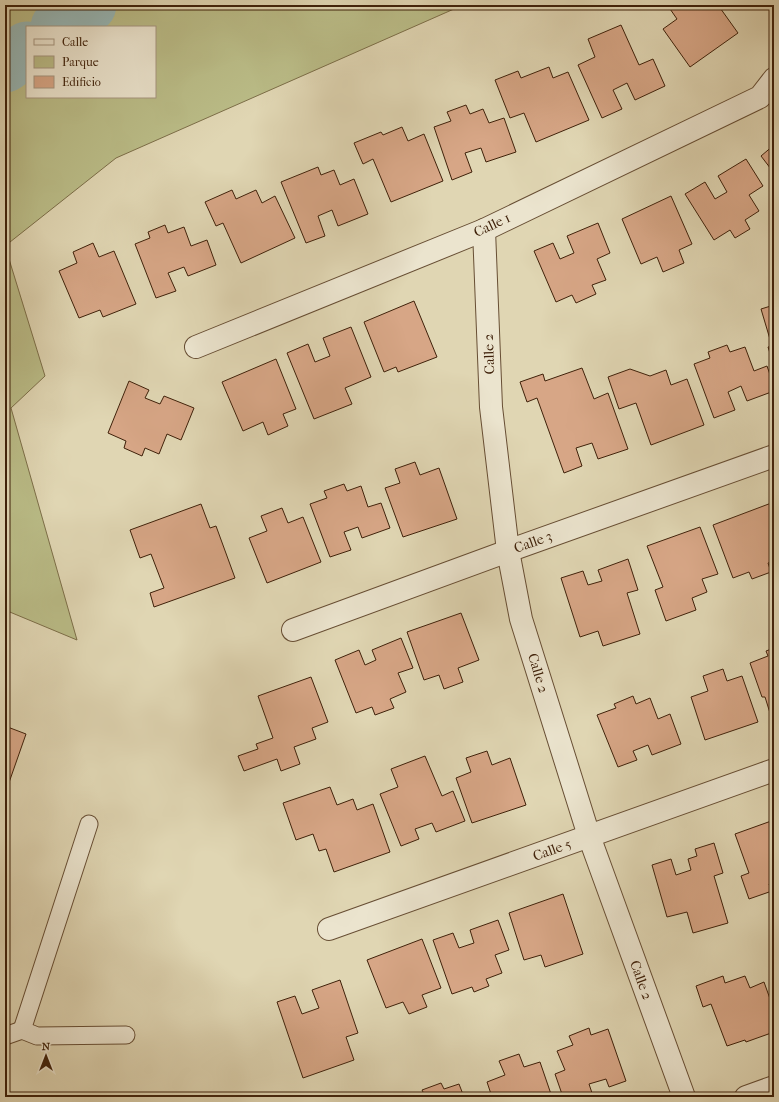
<svg xmlns="http://www.w3.org/2000/svg" width="779" height="1102" font-family="'IM FELL French Canon',serif">
<style>
.green{fill:#babc87;stroke:#7c6e48;fill-rule:evenodd}
.lines{fill:none;stroke-linecap:round;stroke-linejoin:round}
.river{stroke:#97b7b6;stroke-width:55}
.building{fill:#d7a686;stroke:#3f210a}
.service-casing{stroke:#674e34;stroke-width:19}
.minor-casing{stroke:#674e34;stroke-width:24}
.service{stroke:#ebe4ce;stroke-width:17}
.minor{stroke:#ebe4ce;stroke-width:22}
.labels{text-anchor:middle;dominant-baseline:central;stroke-width:3;stroke-linejoin:round;paint-order:stroke}
.street-label{font-size:14px;fill:#3f210a;stroke:#ebe4ce}
</style>
<rect width="100%" height="100%" fill="#e0d6b3"/>
<filter id="stains"><feTurbulence type="fractalNoise" baseFrequency=".005" numOctaves="4"/><feColorMatrix values="0 0 0 0 .2 0 0 0 0 .09 0 0 0 0 .02 0 0 0 .5 -.17"/></filter>
<radialGradient id="worn" r=".72"><stop offset=".6" stop-color="#630" stop-opacity="0"/><stop offset="1" stop-color="#630" stop-opacity=".3"/></radialGradient>
<!-- green -->
<path class="green" d="M5 5H463L116 158 5 246 45 376 11 408 77 640 5 610ZM27 27H155V97H27Z"/>
<g class="lines">
<!-- river -->
<g class="river">
<polyline points="58,27 89,5"/>
<polyline points="5,65 27,49"/>
</g>
</g>
<!-- building -->
<g class="building">
<polygon points="670,5 718,5 738,33 690,67 663,29 677,19 668,6"/>
<polygon points="621,25 639,65 653,59 665,86 635,100 627,83 613,90 622,109 602,118 578,65 595,57 588,39"/>
<polygon points="549,67 553,78 568,72 589,120 536,142 524,113 510,118 495,80 518,71 521,78"/>
<polygon points="466,105 470,114 483,109 489,123 504,118 516,152 486,162 481,148 465,153 472,172 452,180 434,127 451,121 447,112"/>
<polygon points="402,127 408,141 424,134 443,181 391,202 373,159 363,164 354,143 381,132 383,135"/>
<polygon points="774,145 774,173 761,156"/>
<polygon points="746,159 763,186 749,195 759,211 745,220 750,229 735,238 730,230 714,240 685,194 705,182 715,199 727,192 718,176"/>
<polygon points="318,167 321,175 334,170 340,185 354,179 368,214 338,226 332,210 318,216 325,236 306,243 281,182"/>
<polygon points="232,190 236,199 256,190 262,203 275,196 295,238 241,263 223,223 216,226 205,202"/>
<polygon points="671,196 692,244 679,250 684,263 663,272 657,257 641,264 622,219"/>
<polygon points="598,223 610,253 597,259 606,280 592,285 596,294 576,303 572,295 556,302 534,251 553,243 560,259 574,253 567,236"/>
<polygon points="165,225 168,233 184,227 191,246 207,240 216,265 188,276 184,267 168,273 176,291 156,298 135,244 150,238 148,232"/>
<polygon points="93,243 99,257 114,251 136,304 103,317 100,310 79,318 59,271 77,263 73,252"/>
<polygon points="414,301 437,357 398,372 396,367 384,372 364,322"/>
<polygon points="774,305 774,366 768,347 772,346 761,309"/>
<polygon points="351,327 371,377 345,388 352,404 314,419 287,353 308,344 315,362 330,356 323,338"/>
<polygon points="727,345 730,352 745,347 754,371 767,366 774,386 774,391 747,401 741,386 728,392 735,410 714,418 694,364 710,358 708,352"/>
<polygon points="276,359 296,409 283,414 288,426 268,435 263,422 243,431 222,382"/>
<polygon points="582,368 594,399 608,393 628,449 598,459 592,443 576,448 582,466 564,473 537,398 527,402 520,382 543,374 545,381"/>
<polygon points="630,369 650,376 666,370 671,385 687,379 704,425 651,445 636,403 619,409 608,377"/>
<polygon points="129,381 149,390 145,398 160,404 164,396 194,408 181,440 167,434 159,454 145,448 142,456 124,448 126,441 108,433"/>
<polygon points="415,462 420,475 439,468 457,519 403,537 385,488 400,483 395,469"/>
<polygon points="344,484 347,491 361,486 368,507 381,503 390,528 362,538 358,527 344,532 351,550 330,557 310,504 327,498 324,491"/>
<polygon points="774,502 774,561 768,563 771,572 752,579 749,572 733,578 713,525"/>
<polygon points="201,504 210,528 216,526 235,578 154,607 150,593 164,588 151,554 140,558 130,530"/>
<polygon points="282,508 288,523 303,517 321,562 267,583 249,538 267,531 261,516"/>
<polygon points="700,527 718,574 702,579 707,592 692,598 696,610 666,621 655,590 663,587 647,546"/>
<polygon points="628,559 638,590 627,593 640,634 603,646 598,631 580,637 561,578 583,571 588,585 602,581 598,570"/>
<polygon points="461,613 479,660 458,668 463,682 444,689 439,675 424,680 407,632"/>
<polygon points="401,638 413,668 398,673 406,692 390,699 394,708 375,715 372,707 356,713 335,660 359,650 365,665 376,660 372,650"/>
<polygon points="774,648 774,711 770,713 765,697 762,697 750,663 768,656 766,651"/>
<polygon points="723,669 727,681 742,676 758,722 705,740 691,697 708,691 703,676"/>
<polygon points="311,677 328,722 312,728 316,739 294,747 300,764 281,771 277,759 244,771 238,756 258,749 256,744 273,738 258,696"/>
<polygon points="633,696 636,704 650,698 658,719 670,714 681,744 652,755 648,745 633,751 637,760 618,767 597,715 616,708 614,704"/>
<polygon points="5,726 26,734 5,794"/>
<polygon points="487,751 492,765 510,758 526,805 472,823 456,778 471,772 466,758"/>
<polygon points="425,756 442,796 453,791 465,821 436,832 432,823 415,829 419,839 401,846 380,794 398,787 391,769"/>
<polygon points="330,787 337,805 353,799 357,810 373,804 390,852 334,872 326,849 319,851 313,834 296,840 283,803"/>
<polygon points="774,820 774,882 769,884 772,891 749,899 741,876 749,873 735,834"/>
<polygon points="714,843 723,873 714,876 728,923 693,933 687,912 667,917 652,865 671,859 676,875 691,870 688,859 697,856 695,849"/>
<polygon points="563,894 583,954 545,967 541,955 524,960 509,913"/>
<polygon points="498,920 509,950 495,955 502,973 486,979 489,986 474,992 472,987 452,994 433,940 453,933 459,948 474,943 470,930"/>
<polygon points="422,939 441,988 422,995 427,1007 409,1014 403,1002 386,1008 367,960"/>
<polygon points="723,976 725,983 745,976 750,988 764,982 774,1010 774,1032 746,1042 745,1040 727,1046 711,1004 703,1007 696,986"/>
<polygon points="340,980 358,1033 346,1037 354,1060 303,1078 277,1002 295,996 302,1014 319,1008 312,990"/>
<polygon points="589,1028 591,1035 608,1029 626,1081 609,1087 606,1079 589,1084 592,1093 580,1097 563,1097 555,1074 565,1070 557,1051 573,1045 569,1036"/>
<polygon points="519,1054 524,1067 540,1062 552,1097 492,1097 487,1082 505,1075 499,1061"/>
<polygon points="441,1083 444,1089 459,1084 464,1097 416,1097 424,1094 422,1090"/>
</g>
<g class="lines">
<!-- service casing -->
<g class="service-casing">
<g id="service">
<polyline points="22,1030 89,824"/>
<polyline points="5,1036 22,1030 37,1036 126,1035"/>
</g>
</g>
<!-- minor casing -->
<g class="minor-casing">
<g id="minor">
<polyline points="484,230 491,407 508,551 521,619 589,836 684,1097"/>
<polyline points="196,347 484,230 760,97 774,79"/>
<polyline points="293,630 508,551 774,456"/>
<polyline points="329,929 774,770"/>
<polyline points="746,1097 774,1087"/>
</g>
</g>
<!-- service -->
<use href="#service" class="service"/>
<!-- minor -->
<use href="#minor" class="minor"/>
</g>
<g class="labels">
<!-- street labels -->
<g class="street-label">
<text transform="translate(492 225) rotate(-25)">Calle 1</text>
<text transform="translate(489 354) rotate(-92)">Calle 2</text>
<text transform="translate(533 542) rotate(-20)">Calle 3</text>
<text transform="translate(538 673) rotate(73)">Calle 2</text>
<text transform="translate(552 850) rotate(-20)">Calle 5</text>
<text transform="translate(641 980) rotate(70)">Calle 2</text>
</g>
</g>
<!-- margin -->
<rect width="779" height="1102" fill="none" stroke="#e0d6b3" stroke-width="20"/>
<rect x="6" y="6" width="767" height="1090" fill="none" stroke="#3f210a" stroke-width="2"/>
<rect x="10" y="10" width="759" height="1082" fill="none" stroke="#3f210a"/>
<!-- legend -->
<rect x="26" y="26" width="130" height="72" fill="#ebe4ce" stroke="#a69680"/>
<rect x="34" y="39" width="20" height="6" fill="#ebe4ce" stroke="#a69680"/>
<text x="62" y="46" font-size="12" fill="#3f210a">Calle</text>
<rect x="34" y="56" width="20" height="12" fill="#babc87" stroke="#a69680"/>
<text x="62" y="66" font-size="12" fill="#3f210a">Parque</text>
<rect x="34" y="76" width="20" height="12" fill="#d7a686" stroke="#a69680"/>
<text x="62" y="86" font-size="12" fill="#3f210a">Edificio</text>
<!-- north arrow -->
<g transform="translate(46 1056)" stroke="#ebe4ce" stroke-width="3" paint-order="stroke">
<path d="M0-3L7 15L0 10L-7 15Z" fill="#3f210a"/>
<text y="-6" font-size="11" font-weight="bold" text-anchor="middle" fill="#3f210a">N</text>
</g>
<rect width="100%" height="100%" filter="url(#stains)"/>
<rect width="100%" height="100%" fill="url(#worn)"/>
</svg>
